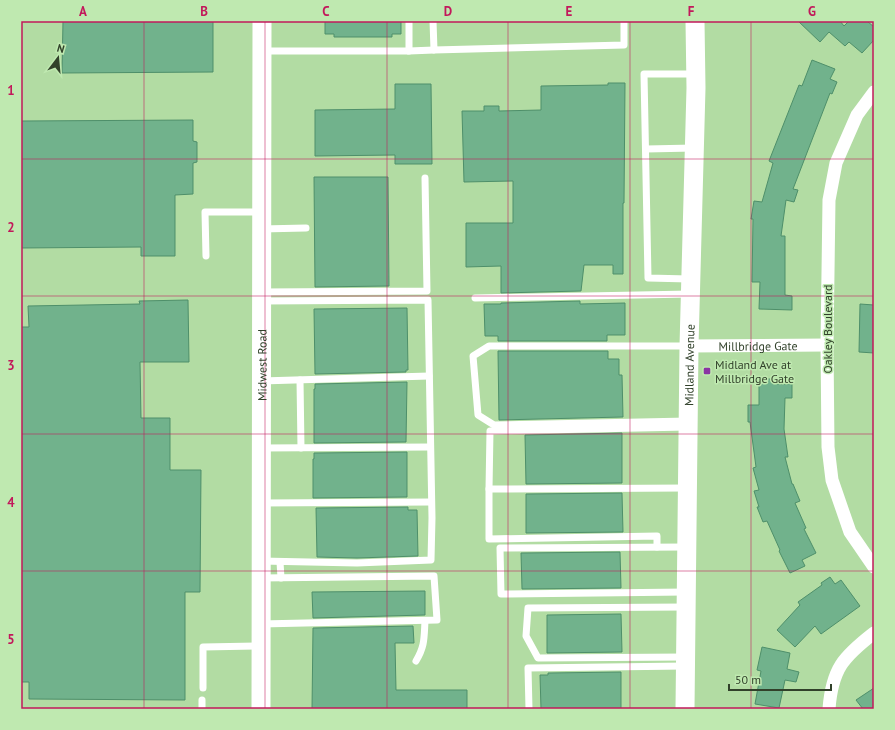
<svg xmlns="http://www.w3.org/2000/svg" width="895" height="730" font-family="'PT Sans',sans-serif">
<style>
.building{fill:#71b28c;stroke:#4e8f6a}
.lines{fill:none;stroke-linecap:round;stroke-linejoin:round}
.lane{stroke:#fff;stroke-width:7}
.street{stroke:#fff;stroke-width:13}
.secondary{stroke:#fff;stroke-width:19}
.grid{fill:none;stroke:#c2185b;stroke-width:1;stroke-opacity:0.55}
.poi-dot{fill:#8a35a3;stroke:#bfe9b0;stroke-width:1.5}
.labels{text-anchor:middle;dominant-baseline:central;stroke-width:3;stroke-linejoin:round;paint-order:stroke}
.street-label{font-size:12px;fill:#31412a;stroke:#bfe9b0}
.poi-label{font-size:12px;fill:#31412a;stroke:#bfe9b0;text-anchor:start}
.neatline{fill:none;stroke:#c2185b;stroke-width:1.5}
.grid-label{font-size:13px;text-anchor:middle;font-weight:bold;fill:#c2185b}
</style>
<rect width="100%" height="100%" fill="#b2dca3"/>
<!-- building -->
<g class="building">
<polygon points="63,21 213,21 213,72 62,73"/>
<polygon points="325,21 401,21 401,34 392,34 392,37 334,37 334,34 325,34"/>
<polygon points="798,21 840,21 844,26 849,21 867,21 874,27 874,40 862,53 849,42 845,46 829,32 820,42"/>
<polygon points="812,60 835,69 830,79 837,82 832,94 830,93 793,189 798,190 794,202 786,200 781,236 785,236 785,295 792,296 792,310 759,309 760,282 752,282 753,219 751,219 754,201 762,202 773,163 769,161 799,85 802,86"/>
<polygon points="608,83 625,83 624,203 623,203 623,274 613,274 613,265 584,265 581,291 501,293 501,266 466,267 466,223 513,223 513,181 464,182 462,111 484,111 484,106 499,106 499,111 541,110 541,86 608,85"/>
<polygon points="395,84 431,84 432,164 395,164 395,155 315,156 315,110 395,109"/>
<polygon points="193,120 193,141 197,142 197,162 193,163 193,194 175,195 175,256 141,256 141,247 21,248 21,121"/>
<polygon points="314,177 388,177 389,286 315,287"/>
<polygon points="188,300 189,362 140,362 141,418 170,418 170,470 201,470 200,592 185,592 185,700 29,699 29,682 21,682 21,327 29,327 28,306 140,304 139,301"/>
<polygon points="580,301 580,304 625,303 625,335 607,335 607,341 498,341 498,336 485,336 484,304 501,304 501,303"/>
<polygon points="860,304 874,305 874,353 859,352"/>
<polygon points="407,308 408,370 406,370 406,372 315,374 314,309"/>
<polygon points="498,351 608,351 608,359 619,359 619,375 622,375 623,417 499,420"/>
<polygon points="759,379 777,379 777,384 792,384 792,398 785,398 784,429 788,457 785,457 792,484 793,484 800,501 795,503 806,528 804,529 816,553 802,560 805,566 790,573 779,551 780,550 767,521 763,522 757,507 759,507 754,491 759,490 753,468 756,467 750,422 748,422 748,405 759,405"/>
<polygon points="407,382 406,442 314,443 314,389 315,389 315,384"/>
<polygon points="622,433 622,483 526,484 525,435"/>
<polygon points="407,452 407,497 313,498 313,459 314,459 314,453"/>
<polygon points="622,493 623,532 526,533 526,494"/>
<polygon points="408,507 408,510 417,510 418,556 357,558 317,557 316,508"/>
<polygon points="620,552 621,588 522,589 521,553"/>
<polygon points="830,577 835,584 841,580 860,606 821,634 815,626 795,647 777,630 800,605 798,602 822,585 821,583"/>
<polygon points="425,591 425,615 313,618 312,592"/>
<polygon points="621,614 622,652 547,653 547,615"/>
<polygon points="413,626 414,643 395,643 396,690 467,690 467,709 312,709 313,628"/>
<polygon points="762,647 790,653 787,669 799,672 796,682 785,680 779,708 755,704 761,671 757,670"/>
<polygon points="621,672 621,709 541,709 540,675 548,675 548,673"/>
<polygon points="874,688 874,709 863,709 856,700"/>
</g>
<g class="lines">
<!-- lane -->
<g class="lane">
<polyline points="433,21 434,50 624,45 624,21"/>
<polyline points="262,51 409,51 409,21"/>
<polyline points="409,51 434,50"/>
<polyline points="646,149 694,148"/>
<polyline points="261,229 306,228"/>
<polyline points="206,256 205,212 261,212"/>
<polyline points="689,279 648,278 644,74 695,74"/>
<polyline points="261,292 427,291 425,178"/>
<polyline points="475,298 690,294"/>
<polyline points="300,380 301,448"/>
<polyline points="261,381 429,376"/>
<polyline points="688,421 494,425 478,415 473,356 489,346 689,346"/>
<polyline points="687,427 490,431 489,489 687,488"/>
<polyline points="263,448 430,447"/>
<polyline points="489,489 489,539 657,536 657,547"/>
<polyline points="261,503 431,502"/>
<polyline points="261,561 357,563 431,560 432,518 428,300 262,301"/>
<polyline points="280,562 281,578"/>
<polyline points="261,578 434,576 437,620 261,624"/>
<polyline points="686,592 501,594 500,548 687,547"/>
<polyline points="685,657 538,658 526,636 528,608 686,607"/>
<path d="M416 661C425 646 424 638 425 621"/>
<polyline points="203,688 203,647 260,646"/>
<polyline points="202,700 202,709"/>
<polyline points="529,709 528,668 685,666"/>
</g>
<!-- street -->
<g class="street">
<polyline points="874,92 857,115 836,163 829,200 827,345 828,447 832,480 850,532 874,567"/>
<path id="s1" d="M689 346 827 345"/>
<path d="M829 709C832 669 843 657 874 633"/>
</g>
<!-- secondary -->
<g class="secondary">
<path id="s2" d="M261 709 262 21"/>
<path id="s3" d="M685 709 689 346 696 88 695 21"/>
</g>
</g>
<!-- grid -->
<path class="grid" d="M144 21V709M265 21V709M387 21V709M508 21V709M630 21V709M751 21V709M21 159H874M21 296H874M21 434H874M21 571H874"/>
<!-- markers -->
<rect class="poi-dot" x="703" y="367" width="8" height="8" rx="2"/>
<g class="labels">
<!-- street labels -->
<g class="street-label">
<text transform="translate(827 329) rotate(-90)">Oakley Boulevard</text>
<text stroke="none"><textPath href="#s1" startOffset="69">Millbridge Gate</textPath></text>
<text stroke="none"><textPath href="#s2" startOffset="344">Midwest Road</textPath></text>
<text stroke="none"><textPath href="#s3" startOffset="344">Midland Avenue</textPath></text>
</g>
<!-- poi labels -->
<g class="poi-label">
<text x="715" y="364">Midland Ave at<tspan x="715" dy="14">Millbridge Gate</tspan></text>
</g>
</g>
<!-- border -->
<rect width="895" height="730" fill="none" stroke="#bfe9b0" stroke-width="44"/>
<!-- north arrow -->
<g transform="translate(58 58) rotate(16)" stroke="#bfe9b0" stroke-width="3" paint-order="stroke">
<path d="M0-3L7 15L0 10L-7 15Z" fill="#31412a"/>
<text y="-6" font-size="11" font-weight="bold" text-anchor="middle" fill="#31412a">N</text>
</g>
<!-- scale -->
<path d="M729 684v6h102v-6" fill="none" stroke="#31412a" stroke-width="2"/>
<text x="735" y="684" font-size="12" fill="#31412a" stroke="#bfe9b0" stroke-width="3" paint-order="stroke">50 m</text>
<rect x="22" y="22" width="851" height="686" class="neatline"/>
<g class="grid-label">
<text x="83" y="16">A</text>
<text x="204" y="16">B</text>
<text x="326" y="16">C</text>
<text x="448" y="16">D</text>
<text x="569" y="16">E</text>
<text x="691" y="16">F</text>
<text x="812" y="16">G</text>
<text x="11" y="95">1</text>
<text x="11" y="232">2</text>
<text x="11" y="370">3</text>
<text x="11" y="507">4</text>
<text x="11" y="644">5</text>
</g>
</svg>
